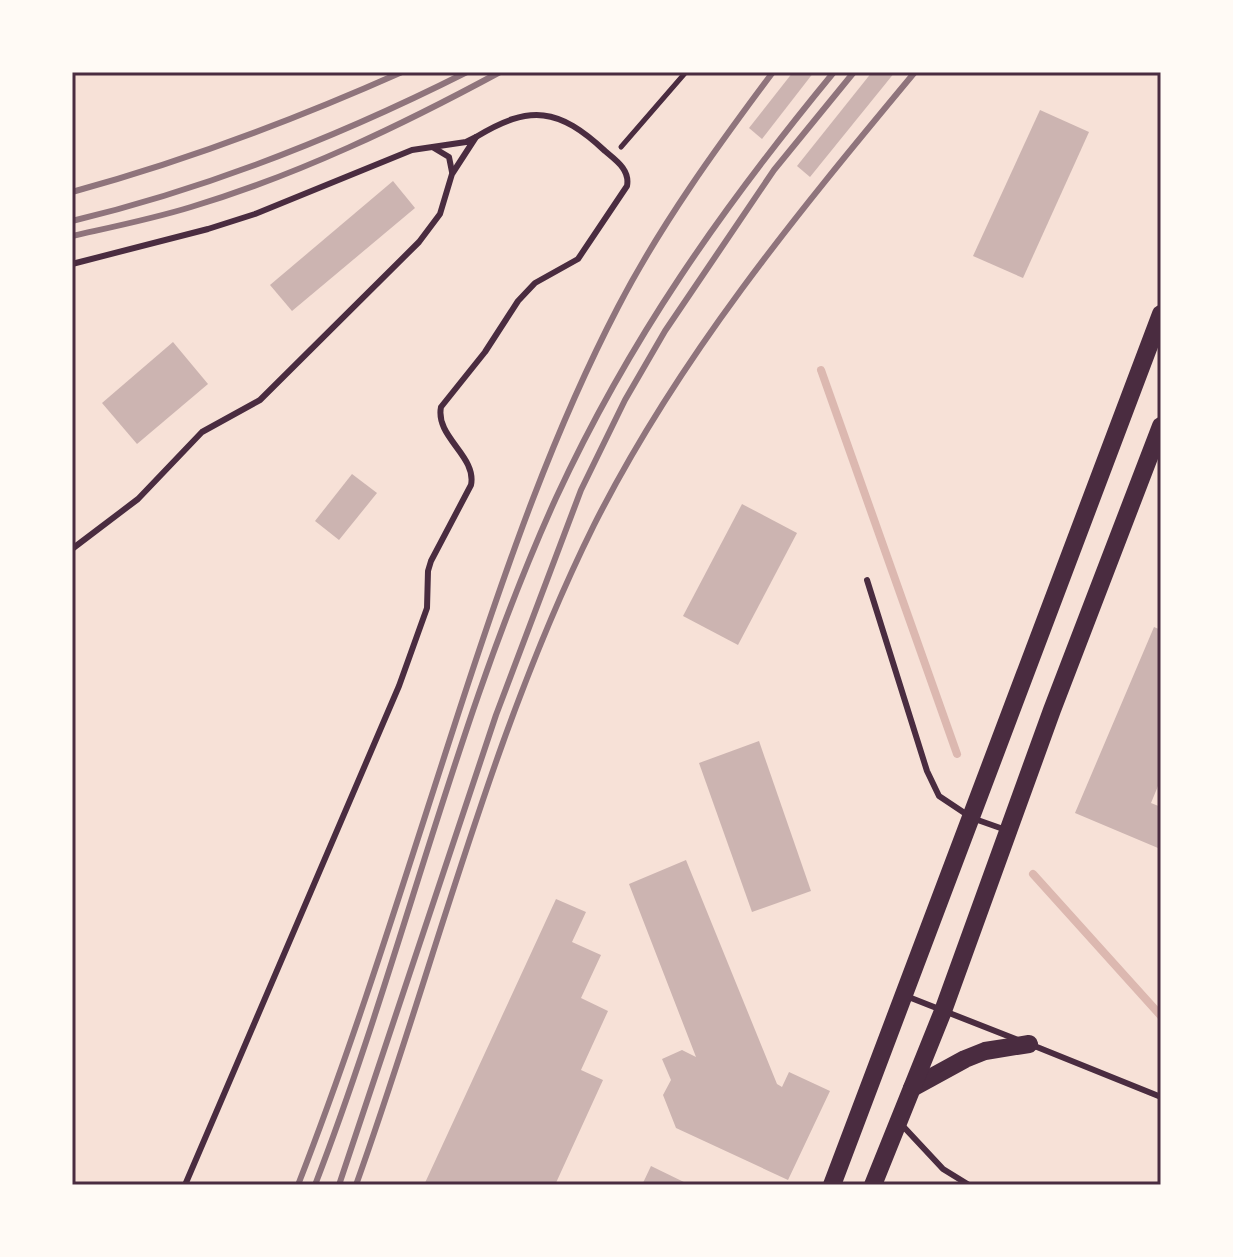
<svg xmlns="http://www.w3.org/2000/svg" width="1233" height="1257" font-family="'Fira Sans',sans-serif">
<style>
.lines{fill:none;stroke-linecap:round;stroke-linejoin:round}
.stream{stroke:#dcb8b0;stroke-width:8}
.building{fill:#ccb4b1}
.path{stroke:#4a2c40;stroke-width:5}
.service{stroke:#4a2c40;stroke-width:6}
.primary{stroke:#4a2c40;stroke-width:18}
.rail{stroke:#8f747c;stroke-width:6}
.neatline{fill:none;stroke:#4a2c40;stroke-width:3}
</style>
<rect width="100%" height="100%" fill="#f7e1d7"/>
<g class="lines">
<!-- stream -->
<g class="stream">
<polyline points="821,370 957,754"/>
<polyline points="1033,874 1161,1016"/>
</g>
</g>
<!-- building -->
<g class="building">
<polygon points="793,72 814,72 762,139 749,128"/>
<polygon points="872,72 895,72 810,177 797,166"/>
<polygon points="1040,110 1089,132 1023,278 973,256"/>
<polygon points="393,181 415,208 292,311 270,285"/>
<polygon points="173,342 208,384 137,444 102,403"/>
<polygon points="352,474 377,493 339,540 315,521"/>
<polygon points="742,504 797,533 738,645 683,616"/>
<polygon points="1154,627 1161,630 1161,787 1158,786 1151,803 1161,807 1161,840 1158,848 1075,813"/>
<polygon points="759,741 811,891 752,912 699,763"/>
<polygon points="686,860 777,1084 782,1087 789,1072 830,1091 788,1180 676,1128 663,1095 671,1080 662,1059 682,1050 696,1057 629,884"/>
<polygon points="556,899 586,912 572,942 601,955 581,998 608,1011 581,1070 603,1080 555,1185 424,1185"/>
<polygon points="651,1166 690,1185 642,1185"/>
</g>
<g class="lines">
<!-- path -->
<polyline class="path" points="621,147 686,72"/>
<!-- service -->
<g class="service">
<polyline points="434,148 449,157 452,172"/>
<polyline points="72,264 208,229 255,214 412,150 466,142 476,137 452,174 440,214 419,242 260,400 202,432 138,499 72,549"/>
<polyline points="867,580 927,771 939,796 972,818 1006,830"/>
<polyline points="906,996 1018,1040"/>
<polyline points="1032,1045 1161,1097"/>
<polyline points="901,1124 943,1169 969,1185"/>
<path d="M185 1185 399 686 427 608 428 571 431 561 471 485C477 456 435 437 441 407L485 352 518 301 535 283 578 259 627 186C630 170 617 161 605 151 559 108 530 104 476 137"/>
</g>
<!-- primary -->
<g class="primary">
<polyline points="912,1088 965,1059 985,1051 1029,1044"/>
<polyline points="832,1185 1161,314"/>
<polyline points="873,1185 943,1011 1052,710 1161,426"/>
</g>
<!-- rail -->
<g class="rail">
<path d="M72 192C186 161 294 120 402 72"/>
<path d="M72 221C210 188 340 136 467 72"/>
<path d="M72 236C112 227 152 219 191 207 298 175 402 125 500 72"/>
<path d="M298 1185C360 1026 410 861 463 699 507 565 553 432 618 307 661 224 717 147 773 72"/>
<path d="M315 1185C402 960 456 718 556 498 630 338 722 208 834 72"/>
<polyline points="339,1185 496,715 581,490 625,400 665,331 774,170 854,72"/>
<path d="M356 1185C435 965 490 735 594 525 678 358 796 215 915 72"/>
</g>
</g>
<!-- border -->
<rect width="1233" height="1257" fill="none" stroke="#fffaf5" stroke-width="148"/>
<rect x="74" y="74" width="1085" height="1109" class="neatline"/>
</svg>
